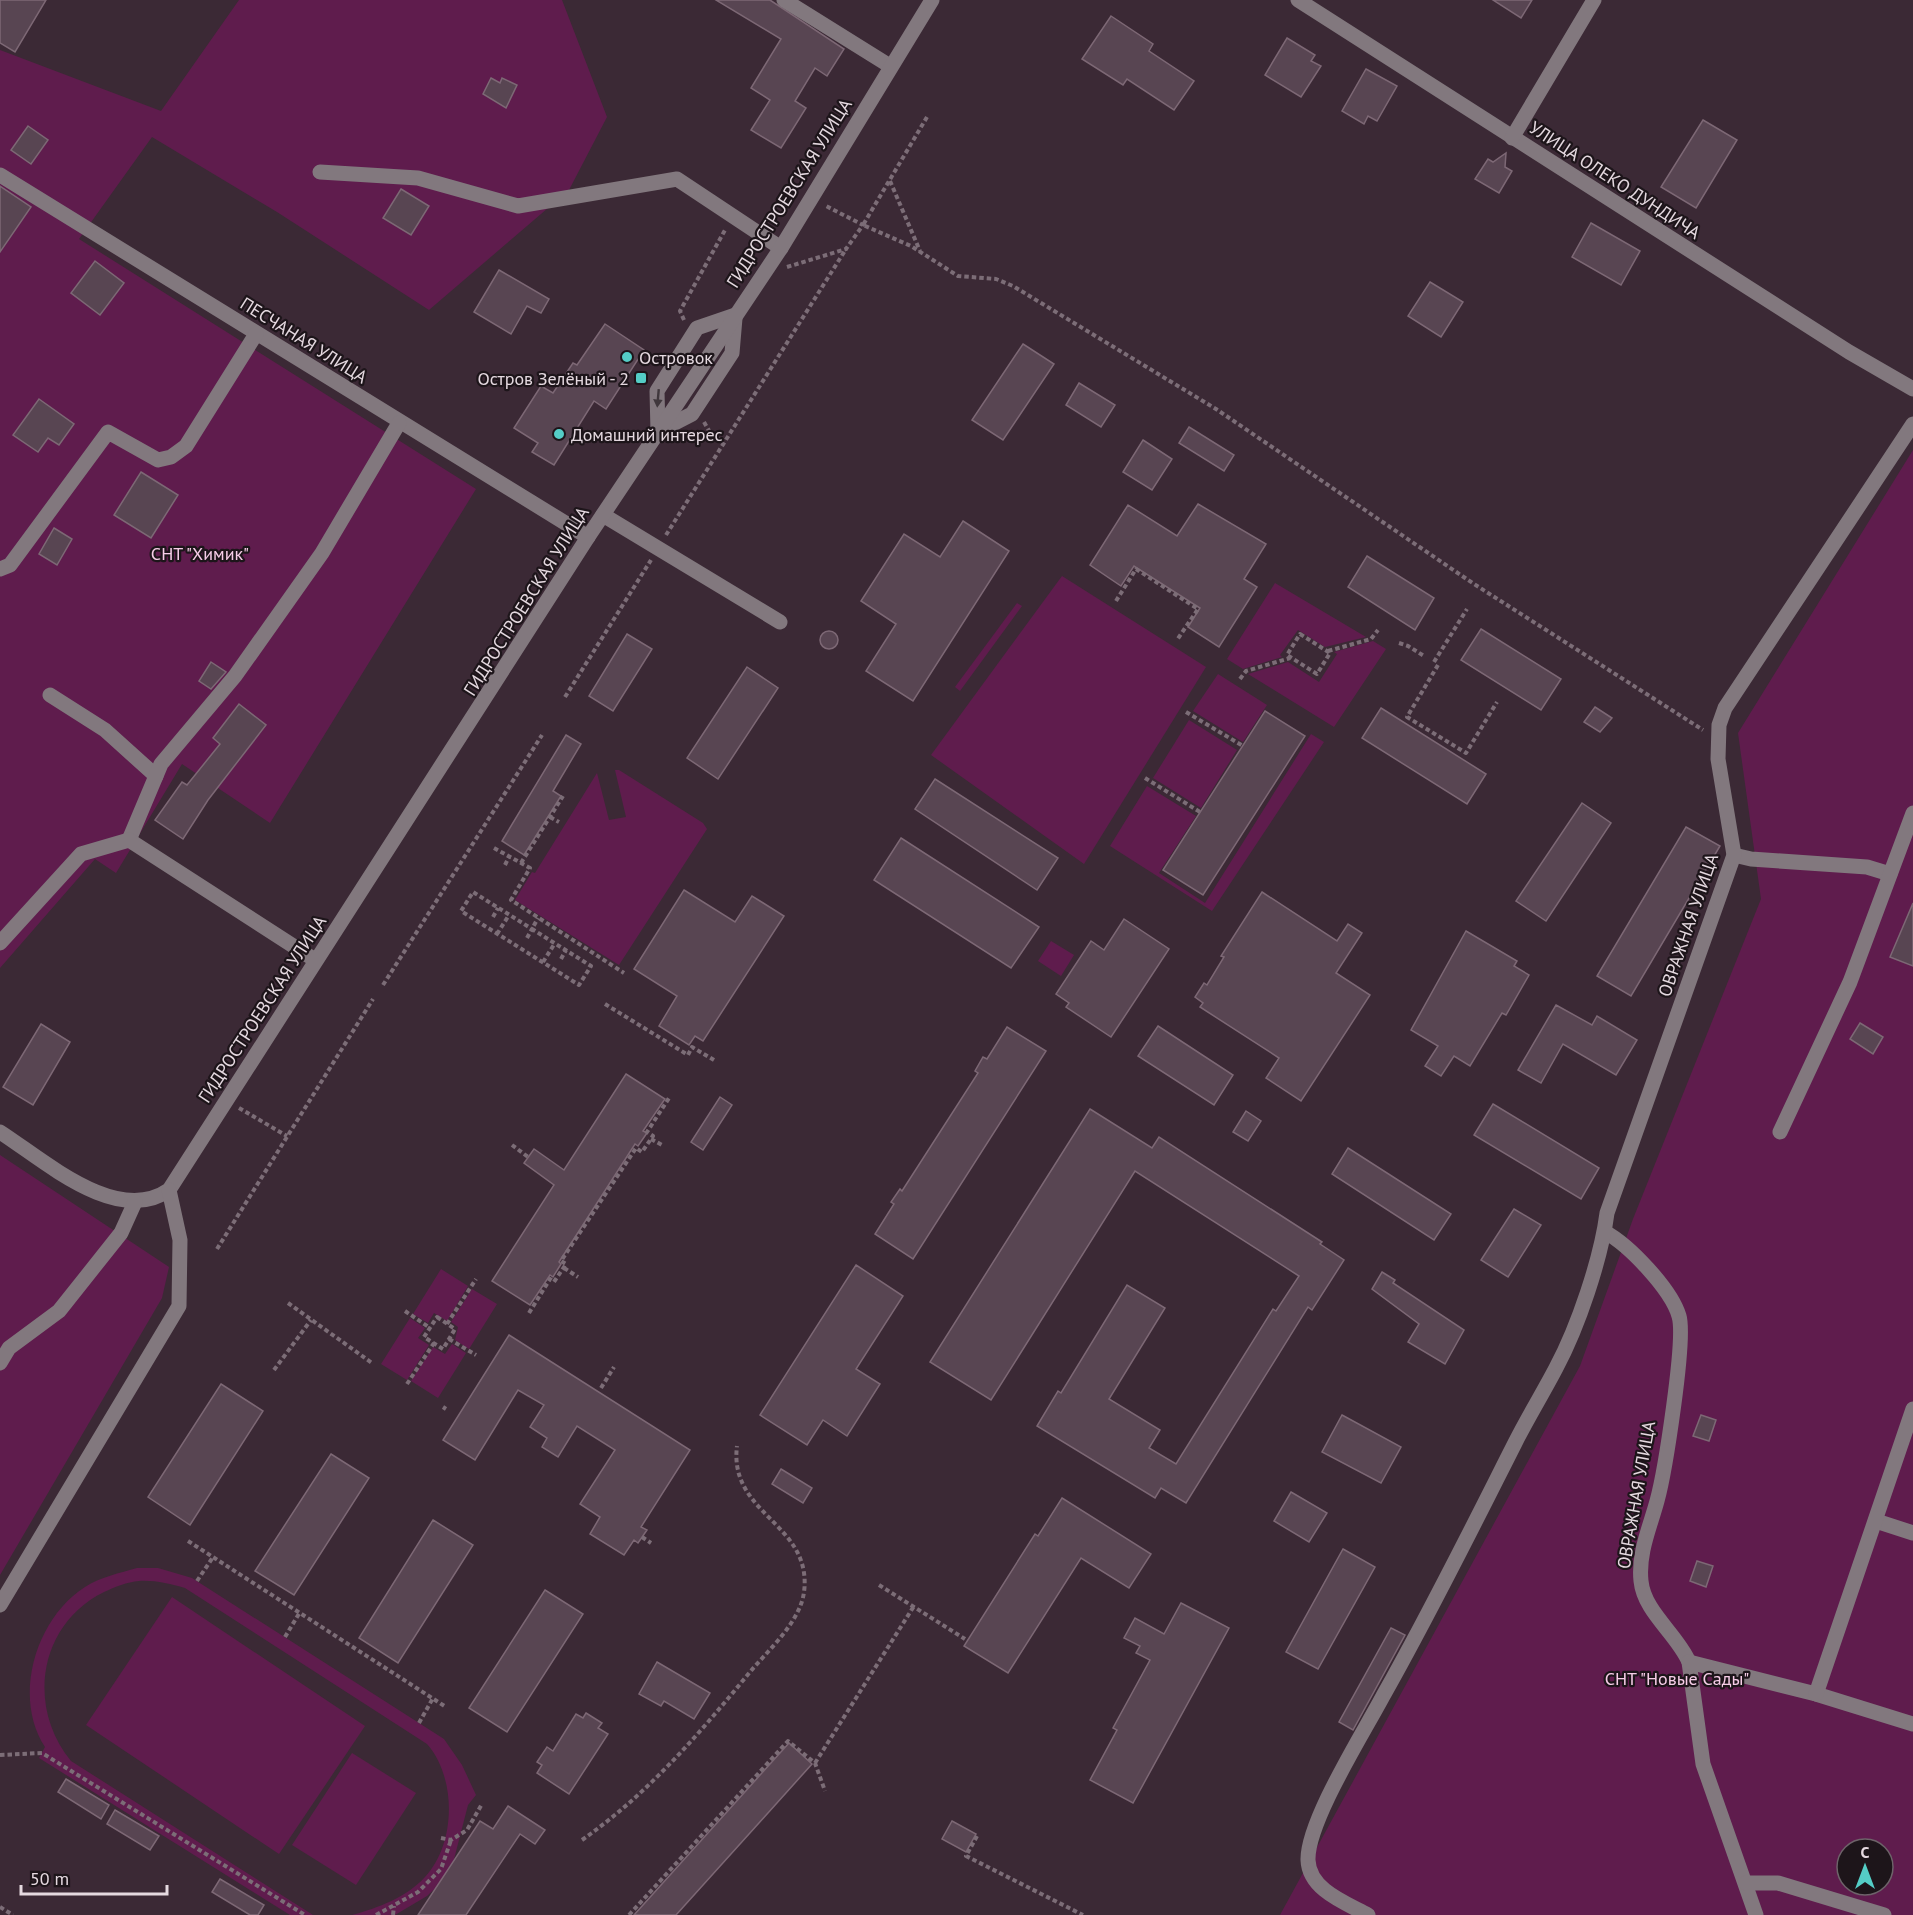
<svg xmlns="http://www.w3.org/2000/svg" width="1913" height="1915" font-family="'PT Sans',sans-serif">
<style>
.green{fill:#5f1c4d;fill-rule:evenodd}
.building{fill:#584552;stroke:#7d6875;stroke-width:1.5}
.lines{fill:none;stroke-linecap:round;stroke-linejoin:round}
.path{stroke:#7c6d77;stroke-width:4;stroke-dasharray:4.5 3;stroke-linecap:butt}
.minor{stroke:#82787e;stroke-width:15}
.oneway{fill:#40383d}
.poi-dot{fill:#54cdc6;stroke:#1d151a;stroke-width:2}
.labels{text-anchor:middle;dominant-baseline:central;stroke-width:4.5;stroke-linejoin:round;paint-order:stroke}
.street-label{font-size:18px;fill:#e5d9e0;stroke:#1d151a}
.poi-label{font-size:18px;fill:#e5d9e0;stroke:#1d151a;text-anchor:start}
.park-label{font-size:18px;fill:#f7cde8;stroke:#1d151a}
</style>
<rect width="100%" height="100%" fill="#3b2935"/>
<!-- green -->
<g class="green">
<polygon points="239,0 562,0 607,117 569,190 429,310 277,212 152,137 79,239 476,489 270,823 182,764 116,873 95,859 0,968 0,50 161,111"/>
<path d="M1913 450V1915H1280L1580 1366 1633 1219 1761 899 1738 733ZM1847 1849H1883V1885H1847Z"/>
<polygon points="1062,576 1206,667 1084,864 931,755"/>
<polygon points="1275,583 1366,637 1325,647 1298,630 1280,655 1282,657 1243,669 1227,659"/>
<polygon points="1017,603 1022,606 960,691 955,687"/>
<polygon points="1373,641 1386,649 1334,727 1248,674 1288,662 1319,682 1337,654 1334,652"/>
<polygon points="1218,674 1267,705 1243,742 1193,711"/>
<polygon points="1189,720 1237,750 1201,808 1153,778"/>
<polygon points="1311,734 1324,742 1212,911 1110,846 1147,786 1196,816 1159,873 1205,903"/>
<polygon points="615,770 619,770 703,823 707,829 619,965 515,900 532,872 535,873 597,773 609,820 626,817"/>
<polygon points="1051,941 1074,955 1061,976 1038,961"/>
<polygon points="0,1155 169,1267 162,1298 0,1575"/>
<polygon points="441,1269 468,1286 447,1321 434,1313 428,1323 413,1314"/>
<polygon points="472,1289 497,1304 469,1349 455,1340 458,1327 451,1322"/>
<polygon points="410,1318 425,1328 418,1338 429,1345 407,1380 381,1364"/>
<polygon points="452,1344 466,1353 438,1398 411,1381 433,1347 445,1354"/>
<path d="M137 1568H158L192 1578 444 1739 462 1765 476 1795 468 1805 452 1867 441 1883 427 1896 395 1915H352C378 1908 407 1897 425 1877 456 1844 457 1778 427 1744L185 1588C170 1584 155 1580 139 1581 127 1582 115 1587 104 1592 39 1624 26 1706 71 1761L313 1915H290L39 1758 45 1747C12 1697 36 1618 85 1587 100 1577 120 1573 137 1568Z"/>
<polygon points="172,1597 365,1726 279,1854 86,1725"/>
<polygon points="352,1753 416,1793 356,1885 292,1845"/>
</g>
<!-- building -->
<g class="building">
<polygon points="0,0 46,0 15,52 0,43"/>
<polygon points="716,0 770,0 844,49 827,76 815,68 795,101 806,108 781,148 751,130 770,100 751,88 781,39"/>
<polygon points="1493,0 1532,0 1521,18"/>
<polygon points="1111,16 1153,44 1149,51 1194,81 1174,110 1127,79 1123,85 1082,59"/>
<polygon points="1287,38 1315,55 1311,61 1321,66 1301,97 1265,75"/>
<polygon points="1366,69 1397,86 1377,121 1368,116 1364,124 1342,111"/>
<polygon points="491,78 500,83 502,78 517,85 506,108 483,94"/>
<polygon points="1703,120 1737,140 1696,208 1661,187"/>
<polygon points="28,126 48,140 31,164 11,150"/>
<polygon points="1506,153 1505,167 1512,171 1499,193 1475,179 1488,159 1493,162"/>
<polygon points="0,186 31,207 0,252"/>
<polygon points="401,189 429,206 411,235 383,218"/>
<polygon points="1591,223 1640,251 1621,285 1572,257"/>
<polygon points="95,261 124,283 100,315 71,293"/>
<polygon points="499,270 549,299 541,313 527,306 511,334 474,312"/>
<polygon points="1430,282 1463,302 1441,337 1408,316"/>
<polygon points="605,324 644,350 606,409 594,401 554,465 532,452 538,443 514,428 541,386 553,393 573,363 577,365"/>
<polygon points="1023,344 1054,364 1003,440 972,420"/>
<polygon points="1079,383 1115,405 1101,427 1066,405"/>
<polygon points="39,399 74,424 59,445 48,438 38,452 13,435"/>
<polygon points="1189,427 1234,455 1224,471 1179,443"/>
<polygon points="1143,440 1172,459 1152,490 1123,472"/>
<polygon points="141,472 178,495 151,538 114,515"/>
<polygon points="1198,504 1266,544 1244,579 1257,587 1219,647 1188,627 1200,608 1134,566 1121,586 1090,565 1128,505 1177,536"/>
<polygon points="963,521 1009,551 913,701 866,671 896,624 861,601 904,534 940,557"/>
<polygon points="54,528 72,539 57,565 39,554"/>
<polygon points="1367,556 1434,598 1415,630 1348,587"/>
<polygon points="1481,629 1561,679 1541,710 1461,660"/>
<circle cx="829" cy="640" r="9"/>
<polygon points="627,634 652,649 613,711 589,696"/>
<polygon points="211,662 226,672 211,689 199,681"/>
<polygon points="747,667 778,688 718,779 687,758"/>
<polygon points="239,704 266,725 208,800 183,839 155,820 182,782 187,785 220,744 213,738"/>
<polygon points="1595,707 1612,718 1600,732 1584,722"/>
<polygon points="1381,708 1486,774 1467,804 1362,738"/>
<polygon points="1265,711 1305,736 1203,895 1163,870"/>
<polygon points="566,735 581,744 553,791 561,796 524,855 502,841"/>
<polygon points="935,779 1058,858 1037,890 915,809"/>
<polygon points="1582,803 1611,823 1546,921 1516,901"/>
<polygon points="1686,827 1720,846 1631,996 1597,976"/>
<polygon points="901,838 1039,927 1011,968 874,880"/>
<polygon points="684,890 735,922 752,896 784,916 703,1041 695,1036 689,1045 659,1026 677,996 634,969"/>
<polygon points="1262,892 1337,941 1348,924 1362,933 1336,973 1370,995 1301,1101 1266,1078 1279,1058 1200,1007 1203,1003 1195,997 1204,983 1207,985 1224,957 1221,956"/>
<polygon points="1913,903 1913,966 1890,957"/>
<polygon points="1124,919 1169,949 1111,1037 1066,1007 1069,1003 1056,994 1091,941 1104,950"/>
<polygon points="1466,931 1517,961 1514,966 1529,975 1506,1015 1502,1013 1470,1066 1454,1056 1441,1076 1425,1066 1438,1046 1411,1030"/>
<polygon points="1556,1005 1592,1025 1597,1016 1637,1040 1616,1075 1563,1044 1541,1083 1518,1070"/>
<polygon points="1860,1023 1883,1037 1873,1054 1850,1039"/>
<polygon points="41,1024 70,1042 33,1105 3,1087"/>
<polygon points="1158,1026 1233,1075 1214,1105 1138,1056"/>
<polygon points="1007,1027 1046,1051 913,1259 875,1234 894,1204 891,1202 900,1189 902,1191 978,1073 975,1071 983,1057 987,1059"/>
<polygon points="626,1074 665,1099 643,1131 647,1133 638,1146 635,1144 559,1262 561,1264 553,1277 550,1275 530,1305 492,1281 554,1185 524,1163 534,1149 564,1170"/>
<polygon points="720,1097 732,1105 703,1150 691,1142"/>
<polygon points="1493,1104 1599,1168 1581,1199 1474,1135"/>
<polygon points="1090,1109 1152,1148 1159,1137 1322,1242 1320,1244 1344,1260 1312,1310 1308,1307 1186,1503 1161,1488 1155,1498 1037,1426 1058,1391 1061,1393 1127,1285 1165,1308 1109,1399 1160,1430 1149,1448 1176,1464 1273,1309 1276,1311 1299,1276 1135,1171 991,1400 930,1362"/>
<polygon points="1246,1111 1261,1121 1248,1141 1233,1132"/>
<polygon points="1348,1148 1451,1214 1434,1240 1332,1174"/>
<polygon points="1514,1209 1541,1225 1508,1277 1481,1260"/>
<polygon points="856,1265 903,1296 856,1369 880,1384 847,1436 823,1420 807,1445 760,1415"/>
<polygon points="1382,1272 1395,1280 1393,1283 1464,1330 1445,1364 1408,1342 1419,1324 1372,1289"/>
<polygon points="509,1335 690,1450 641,1527 647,1530 638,1543 634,1540 624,1555 590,1534 600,1517 580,1504 615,1450 577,1426 558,1457 542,1447 547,1438 530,1427 544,1405 518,1390 475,1460 443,1440"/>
<polygon points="221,1384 263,1411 190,1525 148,1497"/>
<polygon points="1342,1415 1401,1447 1381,1483 1322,1452"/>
<polygon points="1701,1415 1716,1420 1709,1441 1693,1436"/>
<polygon points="331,1454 369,1478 294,1595 255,1571"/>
<polygon points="781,1469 812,1488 803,1503 772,1484"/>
<polygon points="1291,1492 1327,1513 1309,1542 1274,1521"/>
<polygon points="1062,1498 1151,1554 1129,1588 1081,1558 1008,1673 964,1646 1035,1534 1038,1536"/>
<polygon points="433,1520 473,1545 398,1663 359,1638"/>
<polygon points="1343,1549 1375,1567 1318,1669 1286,1652"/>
<polygon points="1697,1561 1713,1566 1706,1587 1690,1581"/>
<polygon points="545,1590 583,1614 507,1732 469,1708"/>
<polygon points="1181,1603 1229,1628 1133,1803 1090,1780 1117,1730 1113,1728 1150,1660 1136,1653 1140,1646 1124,1638 1135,1618 1164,1634"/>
<polygon points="1391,1628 1405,1635 1353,1730 1339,1722"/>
<polygon points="657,1662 710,1693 694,1719 664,1701 661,1706 639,1694"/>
<polygon points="586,1713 602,1723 598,1728 608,1734 569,1794 537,1773 542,1765 537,1762 547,1747 553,1751 576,1714 583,1718"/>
<polygon points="789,1743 812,1764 676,1915 634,1915"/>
<polygon points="66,1779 109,1805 101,1819 58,1792"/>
<polygon points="508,1806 545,1830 535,1844 520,1834 466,1915 418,1915 480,1821 493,1829"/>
<polygon points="115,1810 159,1836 150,1850 107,1824"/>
<polygon points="952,1821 976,1834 966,1852 942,1839"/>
<polygon points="220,1879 264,1905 258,1915 250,1915 212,1892"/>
</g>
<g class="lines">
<!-- path -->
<g class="path">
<polyline points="927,117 863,225 911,246 958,276 996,279 1013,286 1216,409 1474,584 1703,730"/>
<polyline points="890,181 920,251"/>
<polyline points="787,267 846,249 863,225 826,206"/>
<polyline points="684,320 680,311 725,230"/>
<polyline points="704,422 711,434 724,442"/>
<polyline points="666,535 846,249"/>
<polyline points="1116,601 1136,569 1198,609 1177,640"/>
<polygon points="1300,634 1330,653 1317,674 1287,655"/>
<polyline points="1399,643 1408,646 1424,656"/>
<polyline points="1328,651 1371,639 1378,630"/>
<polyline points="1434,662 1467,609"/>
<polyline points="1438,665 1407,717 1466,753 1497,702"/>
<polyline points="1240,679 1246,671 1290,658"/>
<polyline points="565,697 651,560"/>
<polyline points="1186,712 1243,746"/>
<polyline points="1145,778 1200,812"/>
<polyline points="550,817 559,822"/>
<polyline points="494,848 530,868 511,900 624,973"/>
<polyline points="521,863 563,796"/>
<polyline points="505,865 509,857"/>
<polyline points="493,917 498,908"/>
<polyline points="497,934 509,915"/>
<polyline points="527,938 532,929 473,892 461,911 579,985 591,966 532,929 538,918"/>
<polyline points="561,959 566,950"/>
<polyline points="543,962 555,943"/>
<polyline points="383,985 542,735"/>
<polyline points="605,1004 688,1055 692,1047 714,1060"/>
<polyline points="239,1108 287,1136"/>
<polyline points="651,1139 662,1145"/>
<polyline points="512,1145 528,1157"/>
<polyline points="217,1249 373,999"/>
<polyline points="564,1268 578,1277"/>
<polyline points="288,1303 372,1363"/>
<polyline points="405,1311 430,1328"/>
<polyline points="529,1313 550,1279 554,1282 566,1264 561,1261 636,1148 642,1152 653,1136 647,1132 669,1098"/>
<polygon points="437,1317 455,1329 443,1349 424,1337"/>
<polyline points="447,1324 476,1279"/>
<polyline points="449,1339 476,1355"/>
<polyline points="274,1370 311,1320"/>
<polyline points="407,1384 434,1343"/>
<polyline points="601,1388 614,1367"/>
<polyline points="443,1407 446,1409"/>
<polyline points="642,1537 651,1543"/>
<polyline points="188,1541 446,1707"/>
<polyline points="197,1581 213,1557"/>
<polyline points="879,1585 965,1639"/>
<polyline points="285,1637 300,1612"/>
<polyline points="419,1723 433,1698"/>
<polyline points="0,1755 42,1753 305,1915"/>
<polyline points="815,1763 914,1606"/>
<polyline points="977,1836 966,1856 1083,1915"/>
<polyline points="441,1838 451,1840 467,1830 482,1804"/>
<path d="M582 1840C648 1794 699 1734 750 1672 766 1653 787 1634 798 1611 806 1596 807 1575 800 1558 784 1518 730 1502 737 1446"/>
<polyline points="0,1907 13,1915"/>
<polyline points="376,1915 418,1892 441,1869 451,1840"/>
<polyline points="393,1915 394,1906"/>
<polyline points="629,1915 788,1741 815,1763 825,1791"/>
</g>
<!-- minor -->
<g class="minor">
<polyline points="784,0 890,66"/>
<polyline points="1298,0 1849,352 1913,389"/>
<polyline points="1512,138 1594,0"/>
<polyline points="320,172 418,178 518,206 677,179 781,248"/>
<polyline points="0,175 588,537"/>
<polyline points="661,430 692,414 732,353 735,318"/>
<polyline points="658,432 657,391 697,328 735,315"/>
<polyline points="603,515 780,622"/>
<polyline points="0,569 10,565 108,432 158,460 171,457 186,446 256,334"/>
<polyline points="50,695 105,730 156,776"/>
<polyline points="129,840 161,764 235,676 322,553 399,423"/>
<polyline points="1734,855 1751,859 1867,867 1890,874"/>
<polyline points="0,943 81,854 129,840 315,960"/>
<path d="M0 1132C45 1161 117 1226 169 1190L588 537 781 248 932 0"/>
<polyline points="1780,1132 1850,982 1913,813"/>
<path d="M1605 1232C1629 1245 1671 1289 1679 1316 1686 1339 1665 1472 1657 1501 1650 1527 1638 1553 1641 1581 1644 1612 1677 1634 1689 1662L1703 1764 1756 1915"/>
<polyline points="0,1363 9,1348 59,1311 121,1233 135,1202"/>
<polyline points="1876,1521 1913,1533"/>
<polyline points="0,1605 179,1306 180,1240 169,1190"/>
<polyline points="1689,1662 1816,1694 1913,1724"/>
<polyline points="1816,1694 1913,1409"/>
<polyline points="1746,1883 1778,1883 1884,1915"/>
<path d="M1368 1915C1346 1903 1309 1890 1308 1860 1307 1822 1364 1732 1383 1696 1430 1613 1472 1528 1515 1443 1528 1417 1543 1393 1556 1368 1578 1327 1601 1259 1607 1213L1734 855 1718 759 1719 725 1725 708 1913 424"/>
</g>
</g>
<!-- one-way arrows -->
<defs><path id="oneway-solid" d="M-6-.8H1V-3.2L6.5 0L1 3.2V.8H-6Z" transform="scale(1.5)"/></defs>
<use class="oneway" href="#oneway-solid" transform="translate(658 398) rotate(95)"/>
<!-- markers -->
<g class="poi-dot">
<circle cx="627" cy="357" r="6"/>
<rect x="635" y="372" width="12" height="12" rx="3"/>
<circle cx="559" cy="434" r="6"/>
</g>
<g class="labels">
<!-- street labels -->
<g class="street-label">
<text transform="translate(1615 180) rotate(33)">УЛИЦА ОЛЕКО ДУНДИЧА</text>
<text transform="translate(789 193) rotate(-58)">ГИДРОСТРОЕВСКАЯ УЛИЦА</text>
<text transform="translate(304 340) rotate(32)">ПЕСЧАНАЯ УЛИЦА</text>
<text transform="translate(526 601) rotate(-58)">ГИДРОСТРОЕВСКАЯ УЛИЦА</text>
<text transform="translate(1688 925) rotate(-71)">ОВРАЖНАЯ УЛИЦА</text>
<text transform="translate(262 1009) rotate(-57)">ГИДРОСТРОЕВСКАЯ УЛИЦА</text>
<text transform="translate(1636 1495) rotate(-80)">ОВРАЖНАЯ УЛИЦА</text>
</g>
<!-- poi labels -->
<g class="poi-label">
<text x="639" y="357">Островок</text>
<text x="629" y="378" text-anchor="end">Остров Зелёный - 2</text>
<text x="571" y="434">Домашний интерес</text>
</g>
<!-- park labels -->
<g class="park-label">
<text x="200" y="553">СНТ "Химик"</text>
<text x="1677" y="1678">СНТ "Новые Сады"</text>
</g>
</g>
<!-- north arrow -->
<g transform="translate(1865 1867)"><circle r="28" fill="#1d151a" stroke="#6d6369" stroke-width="1.5"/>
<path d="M0-4.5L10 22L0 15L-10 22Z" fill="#54cdc6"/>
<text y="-9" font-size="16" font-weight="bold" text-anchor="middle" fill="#e5d9e0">С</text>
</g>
<!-- scale -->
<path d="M21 1885v9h146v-9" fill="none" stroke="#e5d9e0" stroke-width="3"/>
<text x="30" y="1885" font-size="18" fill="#e5d9e0" stroke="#1d151a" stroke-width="4.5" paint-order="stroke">50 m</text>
</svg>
